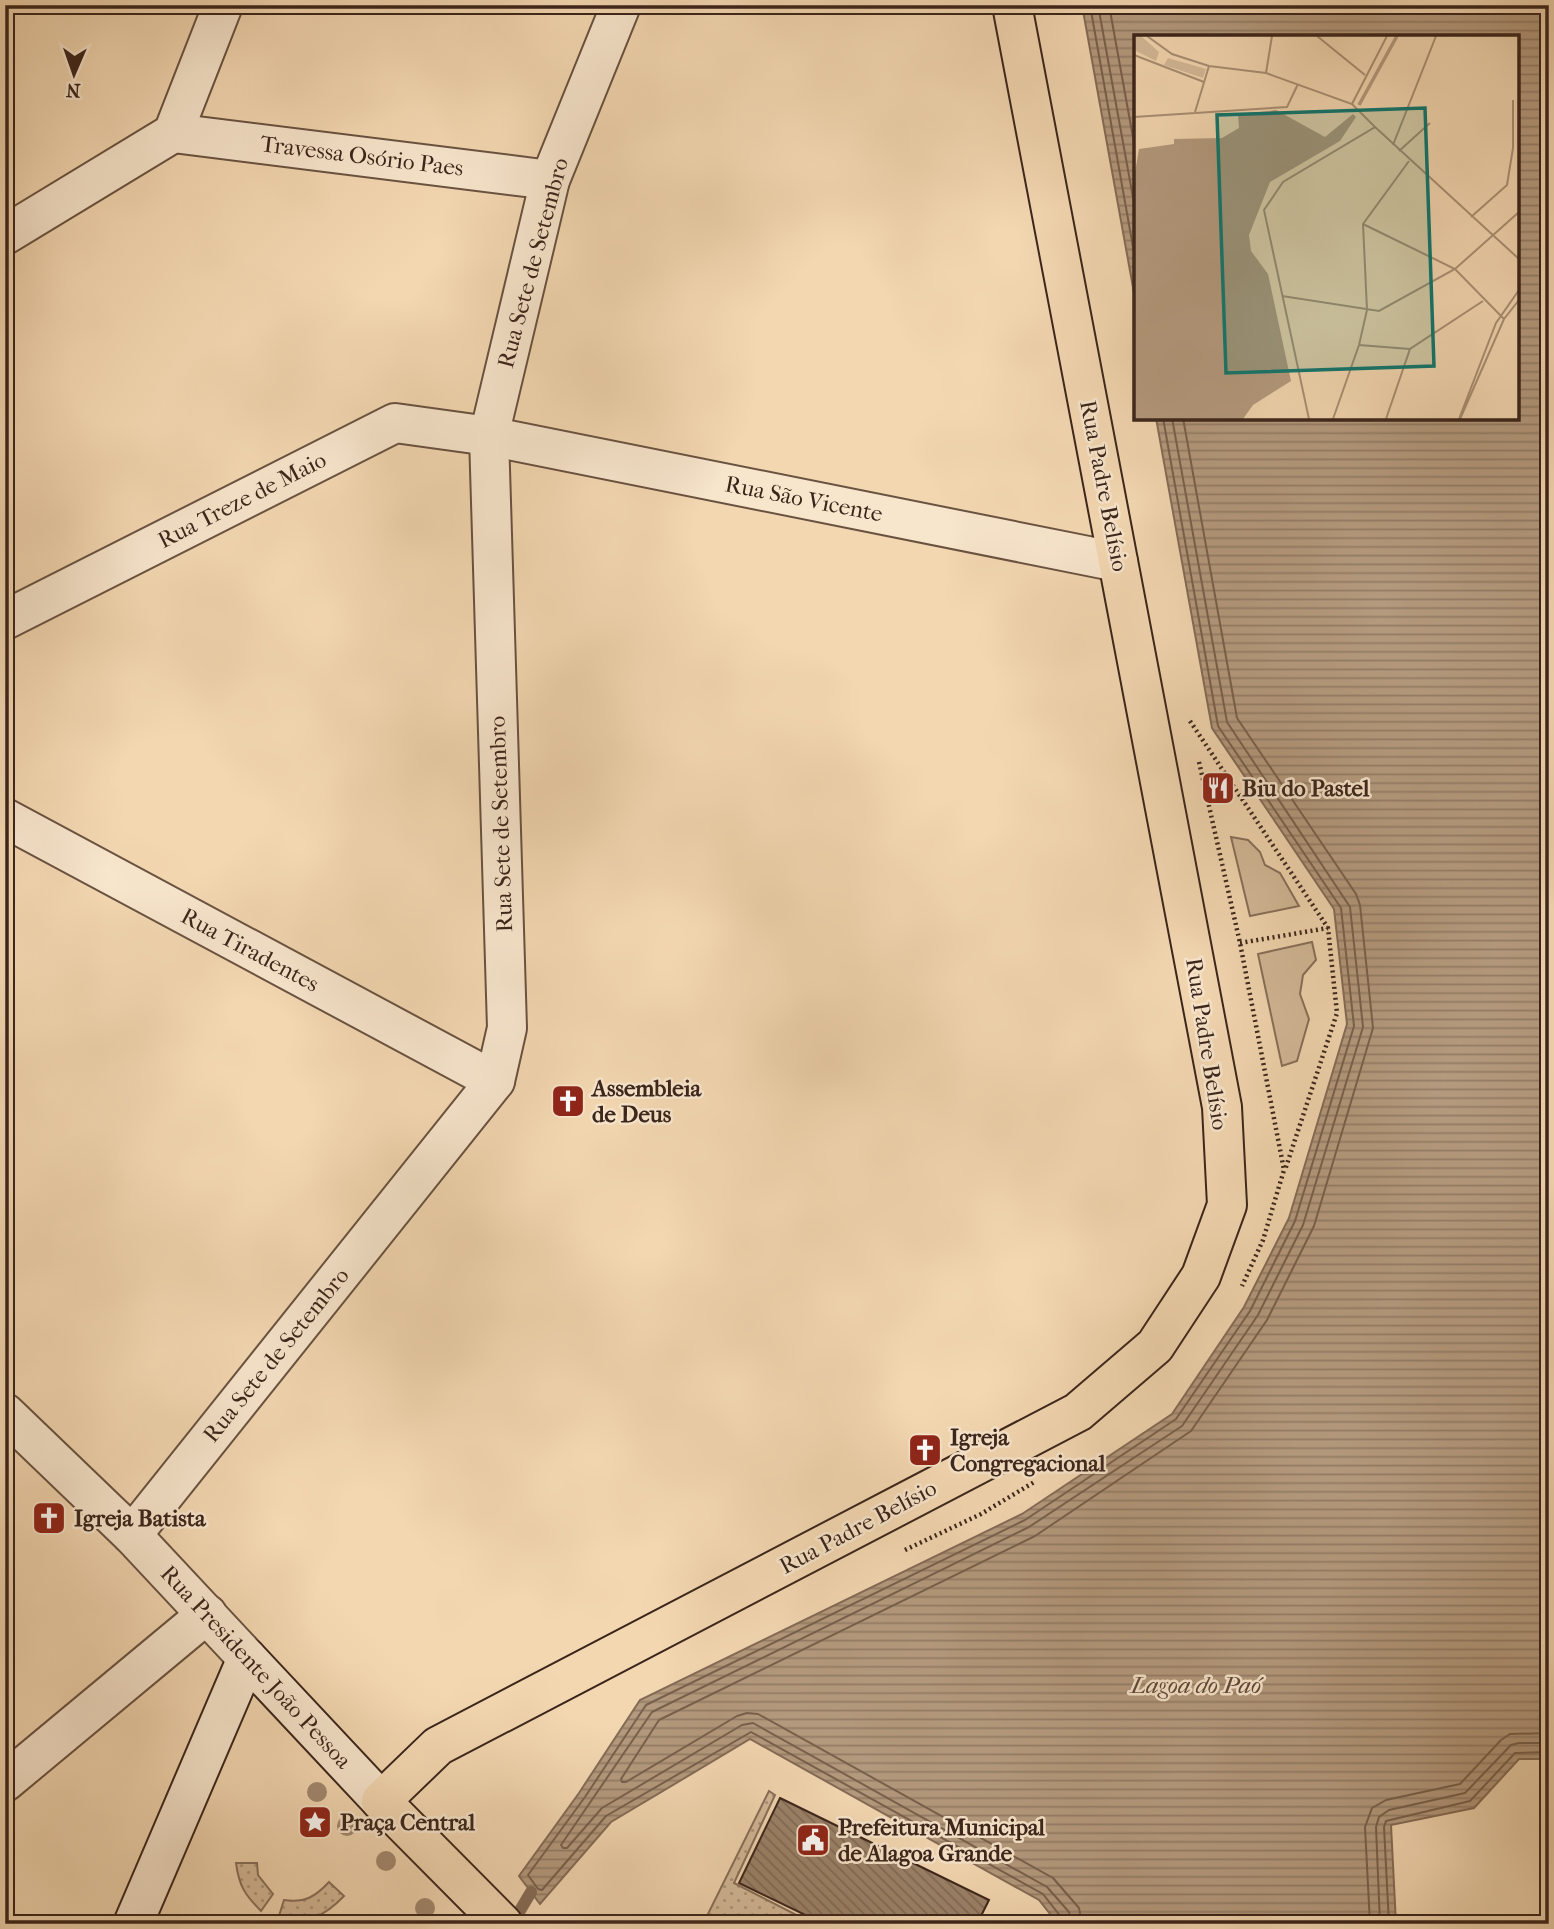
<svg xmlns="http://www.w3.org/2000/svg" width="1554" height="1929" font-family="'IM FELL French Canon',serif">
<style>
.grass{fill:url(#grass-dots);stroke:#886f5a;stroke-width:2}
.garden{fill:#d4b998;stroke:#886f5a;stroke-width:2}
.water{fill:url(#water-rules);stroke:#846b56;stroke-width:2}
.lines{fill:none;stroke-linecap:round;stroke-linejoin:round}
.shore{stroke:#78604c;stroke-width:2}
.stream{stroke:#846b56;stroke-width:12}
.building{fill:url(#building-back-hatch);stroke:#3b251b;stroke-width:2}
.street-casing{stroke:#695240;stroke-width:42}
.secondary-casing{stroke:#3b251b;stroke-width:42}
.primary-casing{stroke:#3b251b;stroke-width:42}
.path{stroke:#3b251b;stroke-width:4.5;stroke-dasharray:2 3.5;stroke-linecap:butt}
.street{stroke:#f7e5cc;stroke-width:38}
.secondary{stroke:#f7e5cc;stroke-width:38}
.primary{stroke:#f3d7b1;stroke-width:38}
.tree{fill:#a38970}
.labels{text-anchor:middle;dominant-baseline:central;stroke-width:5;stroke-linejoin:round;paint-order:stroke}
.street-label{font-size:23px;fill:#3b251b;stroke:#f7e5cc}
.poi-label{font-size:23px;font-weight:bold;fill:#3b251b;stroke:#f7e5cc;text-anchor:start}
.water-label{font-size:24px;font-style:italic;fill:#5f4839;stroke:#f7e5cc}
.inset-river{fill:none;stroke:#b49a7e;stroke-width:3.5}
.inset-road{fill:none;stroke:#a99075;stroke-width:2}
.view{fill:#0f766e;fill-opacity:0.15;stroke:#0f766e;stroke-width:3.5}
.inset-edge{fill:none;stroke:#3b251b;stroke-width:3.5}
</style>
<defs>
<pattern id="grass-dots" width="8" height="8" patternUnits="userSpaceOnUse" patternTransform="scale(1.75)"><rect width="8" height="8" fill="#d4b998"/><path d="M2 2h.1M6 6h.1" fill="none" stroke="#ad967b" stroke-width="1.8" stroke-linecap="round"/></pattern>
<pattern id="water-rules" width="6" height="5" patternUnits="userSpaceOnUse" patternTransform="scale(1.75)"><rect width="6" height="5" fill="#b49a7e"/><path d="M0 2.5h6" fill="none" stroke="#947d66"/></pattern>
<pattern id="building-back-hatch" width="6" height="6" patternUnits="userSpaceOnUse" patternTransform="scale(1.75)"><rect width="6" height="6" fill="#9b8269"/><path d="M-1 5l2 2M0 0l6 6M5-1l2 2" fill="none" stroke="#806a56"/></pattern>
</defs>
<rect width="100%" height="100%" fill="#f3d7b1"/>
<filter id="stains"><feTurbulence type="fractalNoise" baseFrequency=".00286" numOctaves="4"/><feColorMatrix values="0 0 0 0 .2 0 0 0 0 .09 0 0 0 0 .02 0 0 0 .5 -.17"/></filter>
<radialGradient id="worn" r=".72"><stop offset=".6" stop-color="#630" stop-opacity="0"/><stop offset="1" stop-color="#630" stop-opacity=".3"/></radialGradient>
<!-- grass -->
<g class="grass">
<polygon points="769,1791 775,1795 734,1883 814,1924 703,1924"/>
<path d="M236 1863H257L258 1875 273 1894 261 1911C245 1895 239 1886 236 1863Z"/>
<path d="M329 1882 344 1896C323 1918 308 1923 278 1919L284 1900C305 1903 315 1897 329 1882Z"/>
</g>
<!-- garden -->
<g class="garden">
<polygon points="1231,837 1248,840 1260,852 1265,865 1280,873 1299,906 1250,916"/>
<polygon points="1312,942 1316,960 1303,975 1300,994 1309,1019 1297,1061 1282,1066 1258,954"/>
</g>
<!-- water -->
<polygon class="water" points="1082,5 1549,5 1549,1759 1519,1759 1474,1808 1391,1825 1396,1924 1058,1924 1039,1900 750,1739 611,1822 540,1904 519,1876 579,1793 640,1700 1022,1514 1172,1414 1244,1307 1289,1218 1347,1024 1334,909 1212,728 1156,418 1517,418 1517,37 1136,37 1136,304"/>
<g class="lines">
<!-- shore -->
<g class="shore">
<polyline points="1090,5 1136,264"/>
<polyline points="1098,5 1136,214"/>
<polyline points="1109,5 1136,154"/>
<polyline points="1063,1924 1061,1917 1043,1894 751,1732 606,1816 542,1890 538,1889 528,1875 585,1797 646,1705 1025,1520 1176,1419 1250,1311 1295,1221 1354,1026 1341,908 1218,726 1163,418"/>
<polyline points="1072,1924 1069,1912 1047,1887 753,1723 742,1725 602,1808 567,1848 563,1848 561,1845 652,1712 1029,1527 1182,1426 1258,1315 1303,1225 1363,1027 1350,907 1227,722 1172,418"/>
<polyline points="1082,1924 1079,1908 1053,1878 758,1714 747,1713 737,1716 626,1782 622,1782 621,1779 659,1720 1035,1536 1191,1431 1267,1320 1314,1226 1373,1028 1360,905 1356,894 1237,718 1183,418"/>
<polyline points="1370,1924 1365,1827 1372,1808 1386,1800 1460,1784 1501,1740 1510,1734 1549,1733"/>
<polyline points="1380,1924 1376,1827 1379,1817 1389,1810 1465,1793 1511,1745 1519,1743 1549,1743"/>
<polyline points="1389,1924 1384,1827 1386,1821 1470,1801 1515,1753 1549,1752"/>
</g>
<!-- stream -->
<polyline class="stream" points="512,1924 531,1892"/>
</g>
<!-- building -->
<polygon class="building" points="780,1798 989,1900 977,1924 824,1924 739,1883"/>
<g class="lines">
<!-- street casing -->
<g class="street-casing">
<g id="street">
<polyline points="173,133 550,180"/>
<polyline points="5,235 173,133 223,5"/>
<polyline points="5,620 395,423 489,436 1118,562"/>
<polyline points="5,818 495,1081"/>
<polyline points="5,1413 132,1535 247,1658"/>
<polyline points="132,1535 495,1081 507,1028 489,436 550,180 621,5"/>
<polyline points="5,1782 207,1614"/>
</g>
</g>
<!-- secondary casing -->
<g class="secondary-casing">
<polyline id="secondary" points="133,1924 247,1658 381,1801"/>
</g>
<!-- primary casing -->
<g class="primary-casing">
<polyline id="primary" points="503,1924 381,1801 438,1746 1078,1412 1155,1346 1201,1276 1227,1205 1222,1107 1012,5"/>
</g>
<!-- path -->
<g class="path">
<polyline points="1190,721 1328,928 1337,1013 1285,1170"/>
<polyline points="1199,762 1240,943 1284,1170 1263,1240 1242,1286"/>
<polyline points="1240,943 1328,928"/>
<polyline points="905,1550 981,1514 1036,1481"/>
</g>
<!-- street -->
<use href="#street" class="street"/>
<!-- secondary -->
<use href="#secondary" class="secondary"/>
<!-- primary -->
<use href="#primary" class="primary"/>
</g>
<!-- trees -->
<g class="tree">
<circle cx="317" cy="1792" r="10"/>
<circle cx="347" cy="1826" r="10"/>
<circle cx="386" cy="1861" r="10"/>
<circle cx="425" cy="1908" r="10"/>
</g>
<!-- icons -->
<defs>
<g id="restaurant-square" transform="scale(1.75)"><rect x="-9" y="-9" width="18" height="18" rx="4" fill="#8f2418" stroke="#f7e5cc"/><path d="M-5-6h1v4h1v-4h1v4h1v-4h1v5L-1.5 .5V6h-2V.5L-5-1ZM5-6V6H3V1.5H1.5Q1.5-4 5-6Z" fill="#fff"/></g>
<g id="church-square" transform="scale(1.75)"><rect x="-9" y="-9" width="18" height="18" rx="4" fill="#8f2418" stroke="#f7e5cc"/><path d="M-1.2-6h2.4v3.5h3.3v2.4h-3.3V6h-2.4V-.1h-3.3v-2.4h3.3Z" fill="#fff"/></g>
<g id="sight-square" transform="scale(1.75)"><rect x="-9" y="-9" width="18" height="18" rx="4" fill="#8f2418" stroke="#f7e5cc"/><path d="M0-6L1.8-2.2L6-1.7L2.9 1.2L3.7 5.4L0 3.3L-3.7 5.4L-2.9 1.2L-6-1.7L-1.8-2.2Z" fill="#fff"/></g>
<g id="civic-square" transform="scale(1.75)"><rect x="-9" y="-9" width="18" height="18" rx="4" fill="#8f2418" stroke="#f7e5cc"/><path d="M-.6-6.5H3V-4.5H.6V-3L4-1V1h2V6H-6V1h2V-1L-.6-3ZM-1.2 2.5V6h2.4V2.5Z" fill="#fff"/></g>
</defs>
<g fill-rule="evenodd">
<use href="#restaurant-square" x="1218" y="788"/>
<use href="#church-square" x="568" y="1101"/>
<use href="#church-square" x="925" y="1450"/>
<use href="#church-square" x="49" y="1518"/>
<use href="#sight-square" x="315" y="1822"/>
<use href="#civic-square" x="813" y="1840"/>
</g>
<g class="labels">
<!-- street labels -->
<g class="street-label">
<text transform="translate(362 156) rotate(7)">Travessa Osório Paes</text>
<text transform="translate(533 263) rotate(-75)">Rua Sete de Setembro</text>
<text transform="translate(1104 486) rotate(79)">Rua Padre Belísio</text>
<text transform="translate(804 499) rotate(11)">Rua São Vicente</text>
<text transform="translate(242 500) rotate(-27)">Rua Treze de Maio</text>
<text transform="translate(501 824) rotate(-92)">Rua Sete de Setembro</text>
<text transform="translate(250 950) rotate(28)">Rua Tiradentes</text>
<text transform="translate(1207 1044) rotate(81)">Rua Padre Belísio</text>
<text transform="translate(276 1355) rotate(-51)">Rua Sete de Setembro</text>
<text transform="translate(858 1527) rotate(-28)">Rua Padre Belísio</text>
<text transform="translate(256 1667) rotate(47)">Rua Presidente João Pessoa</text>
</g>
<!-- poi labels -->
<g class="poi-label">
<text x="1242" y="788">Biu do Pastel</text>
<text x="592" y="1088">Assembleia<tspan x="592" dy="26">de Deus</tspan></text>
<text x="950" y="1437">Igreja<tspan x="950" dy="26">Congregacional</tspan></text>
<text x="74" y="1518">Igreja Batista</text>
<text x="340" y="1822">Praça Central</text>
<text x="838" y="1827">Prefeitura Municipal<tspan x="838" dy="26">de Alagoa Grande</tspan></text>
</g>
<!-- water labels -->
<g class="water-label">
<text x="1196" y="1685">Lagoa do Paó</text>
</g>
</g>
<!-- overview -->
<g transform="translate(1134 35)">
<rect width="385" height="385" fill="#f3d7b1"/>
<path d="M0 1H7L25 17 22 26 0 15ZM34 23 72 34 69 43 30 30Z" fill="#d4b998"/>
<path d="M142 75 191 102 219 79 222 82 206 106 136 147 115 200 117 216 134 239 157 346 119 370 109 384H0V143L5 114 40 109V104L88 103 105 93 104 80Z" fill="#b49a7e"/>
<path class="inset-river" d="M225 70 263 1"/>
<path class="inset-road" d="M13 1 38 19 75 31 132 38 218 69 241 92 149 147 130 175 175 384M183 1 231 40M0 20 70 47M132 38 138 1M218 69 253 1M61 77 75 31M0 82 153 72 164 49M241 92 385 224M259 110 302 1M265 116 296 88M337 182 373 150 379 113V65M229 189 321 234 370 284M148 261 245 276 321 234 385 177M225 310 276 314M199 384 225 310 233 275 229 189 275 126M252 384 276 314 349 266M325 384 362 288 385 255M326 384 370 284 385 265"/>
<path class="view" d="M291 73 300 331 92 338 83 80Z"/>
<rect width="385" height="385" class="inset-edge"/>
</g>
<!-- margin -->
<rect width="1554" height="1929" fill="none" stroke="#f3d7b1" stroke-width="28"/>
<rect x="7" y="7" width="1540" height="1915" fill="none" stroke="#3b251b" stroke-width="3.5"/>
<rect x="14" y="14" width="1526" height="1901" fill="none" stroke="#3b251b" stroke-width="2"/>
<!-- north arrow -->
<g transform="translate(74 74) rotate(182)" stroke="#f7e5cc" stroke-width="5" paint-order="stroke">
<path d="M0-5L12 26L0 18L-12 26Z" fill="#3b251b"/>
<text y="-10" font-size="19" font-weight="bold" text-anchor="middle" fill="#3b251b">N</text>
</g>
<rect width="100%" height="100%" filter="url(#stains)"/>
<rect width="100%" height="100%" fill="url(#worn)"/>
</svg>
